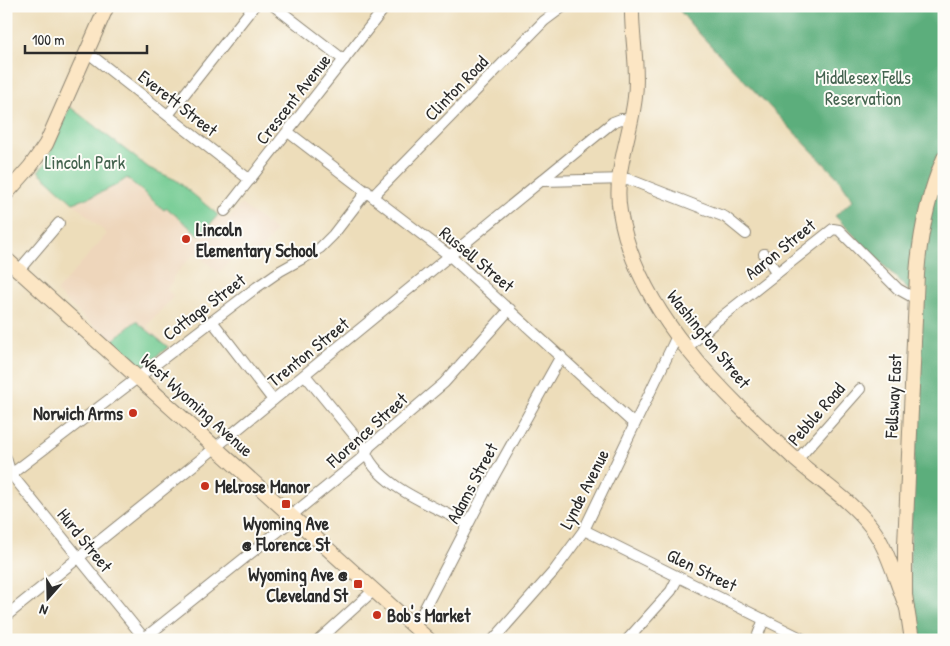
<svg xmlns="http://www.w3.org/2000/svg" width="950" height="646" font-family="'Patrick Hand',sans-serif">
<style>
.built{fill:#eed6bb}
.green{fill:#71ca91;stroke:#4e7a5e}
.forest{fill:#5cae7b;stroke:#446c53}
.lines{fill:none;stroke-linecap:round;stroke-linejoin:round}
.street-casing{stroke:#8c8472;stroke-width:12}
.secondary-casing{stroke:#8c8472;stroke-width:16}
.street{stroke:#fff;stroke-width:10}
.secondary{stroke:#fce6c4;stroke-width:14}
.poi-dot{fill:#c8321e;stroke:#fdfcf7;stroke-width:2}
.labels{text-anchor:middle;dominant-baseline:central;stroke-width:4;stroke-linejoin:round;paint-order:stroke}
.park-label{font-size:18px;fill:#44634f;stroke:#fdfcf7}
.street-label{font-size:18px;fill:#2b2b2b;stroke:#fdfcf7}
.poi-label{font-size:18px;font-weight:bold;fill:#2b2b2b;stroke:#fdfcf7;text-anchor:start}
</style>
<rect width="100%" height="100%" fill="#fdfcf7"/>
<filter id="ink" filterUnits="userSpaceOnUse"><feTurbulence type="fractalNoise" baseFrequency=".02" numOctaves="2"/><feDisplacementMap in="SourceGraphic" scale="10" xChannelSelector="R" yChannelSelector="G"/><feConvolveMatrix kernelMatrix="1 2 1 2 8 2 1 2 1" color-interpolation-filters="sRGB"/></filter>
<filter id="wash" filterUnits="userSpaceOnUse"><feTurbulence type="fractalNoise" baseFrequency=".0096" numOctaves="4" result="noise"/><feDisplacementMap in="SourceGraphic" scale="20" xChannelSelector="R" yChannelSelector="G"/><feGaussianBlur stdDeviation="1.12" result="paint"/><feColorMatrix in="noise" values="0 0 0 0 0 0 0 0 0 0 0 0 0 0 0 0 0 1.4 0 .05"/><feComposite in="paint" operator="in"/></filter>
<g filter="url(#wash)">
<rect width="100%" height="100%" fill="#edddba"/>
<!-- built -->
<polygon class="built" points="70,107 149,168 176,180 217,215 229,219 241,204 276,231 259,253 251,250 246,244 219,273 195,253 173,277 173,281 166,289 174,296 147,326 169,347 141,369 56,292 107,234 38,171 45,164"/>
<!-- green -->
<g class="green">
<path d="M70 107 149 168 176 180 218 215 200 236 167 208 164 210 127 178C111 190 92 196 73 203L38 171 45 164Z"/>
<polygon points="136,321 168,347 141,369 111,342"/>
</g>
<!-- forest -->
<polygon class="forest" points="676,6 944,6 944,640 919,640 909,573 921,303 835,216 853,200 839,179 694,28"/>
</g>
<g filter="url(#ink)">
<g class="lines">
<!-- street casing -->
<g class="street-casing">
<g id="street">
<polyline points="274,6 344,60"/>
<polyline points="87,52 250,180"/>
<polyline points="168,115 254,6"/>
<polyline points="288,132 450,256 634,424"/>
<polyline points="542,181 628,179 725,217 746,234"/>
<polyline points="373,196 544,21 564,6"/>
<polyline points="225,211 386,6"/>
<polyline points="764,254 777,273"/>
<polyline points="19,270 59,223"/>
<polyline points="212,321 273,400"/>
<polyline points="687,348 715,322 833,229 839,230 898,289 916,299"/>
<path d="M305 375 364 447C373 485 436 507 468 524"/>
<polyline points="6,458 11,474 144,638"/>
<polyline points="797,460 860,389"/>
<polyline points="6,478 257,287 280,271 307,256 320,248 333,235 367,191"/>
<polyline points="584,530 805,640"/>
<polyline points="6,616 205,456 613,122 621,119 631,120"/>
<polyline points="415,627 486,490 561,356"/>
<polyline points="142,640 286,525 298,510 362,458 370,446 444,383 510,309"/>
<polyline points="319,640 374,590"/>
<polyline points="493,640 554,571 584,530 677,336"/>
<polyline points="627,640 671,591 678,577"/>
<polyline points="756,640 764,619"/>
</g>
</g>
<!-- secondary casing -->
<g class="secondary-casing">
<g id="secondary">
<path d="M632 6C631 36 639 67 635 97 631 135 613 173 620 212 637 313 724 394 796 460 821 482 852 501 872 528 889 551 896 582 907 608"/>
<polyline points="6,194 30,167 46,144 107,6"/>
<polyline points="6,259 429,640"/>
<path d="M912 640 905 595V545L917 274C920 234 928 195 944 158"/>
</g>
</g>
<!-- street -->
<use href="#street" class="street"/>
<!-- secondary -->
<use href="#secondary" class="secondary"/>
</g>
</g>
<!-- markers -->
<g class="poi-dot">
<circle cx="186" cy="239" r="5"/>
<circle cx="133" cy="413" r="5"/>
<circle cx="205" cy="486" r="5"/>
<rect x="281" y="499" width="10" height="10" rx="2.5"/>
<rect x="353" y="579" width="10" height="10" rx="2.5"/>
<circle cx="377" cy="615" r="5"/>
</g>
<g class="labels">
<!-- park labels -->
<g class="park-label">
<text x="863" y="77">Middlesex Fells<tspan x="863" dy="21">Reservation</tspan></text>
<text x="85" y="162">Lincoln Park</text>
</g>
<!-- street labels -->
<g class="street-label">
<text transform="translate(456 88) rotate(-46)">Clinton Road</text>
<text transform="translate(293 99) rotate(-52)">Crescent Avenue</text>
<text transform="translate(178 103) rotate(38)">Everett Street</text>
<text transform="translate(780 249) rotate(-39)">Aaron Street</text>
<text transform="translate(477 259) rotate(40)">Russell Street</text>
<text transform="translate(204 307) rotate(-37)">Cottage Street</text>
<text transform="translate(709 339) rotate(51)">Washington Street</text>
<text transform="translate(308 352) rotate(-39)">Trenton Street</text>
<text transform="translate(893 396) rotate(-87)">Fellsway East</text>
<text transform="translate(197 405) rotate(42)">West Wyoming Avenue</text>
<text transform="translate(816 414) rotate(-49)">Pebble Road</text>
<text transform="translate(367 430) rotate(-42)">Florence Street</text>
<text transform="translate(472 483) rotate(-62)">Adams Street</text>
<text transform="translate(584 489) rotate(-63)">Lynde Avenue</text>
<text transform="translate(85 540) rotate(51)">Hurd Street</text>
<text transform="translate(702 570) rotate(26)">Glen Street</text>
</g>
<!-- poi labels -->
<g class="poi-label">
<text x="196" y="229">Lincoln<tspan x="196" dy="21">Elementary School</tspan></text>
<text x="123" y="413" text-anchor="end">Norwich Arms</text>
<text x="215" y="486">Melrose Manor</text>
<text x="286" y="523" text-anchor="middle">Wyoming Ave<tspan x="286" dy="21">@ Florence St</tspan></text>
<text x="348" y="574" text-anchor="end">Wyoming Ave @<tspan x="348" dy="21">Cleveland St</tspan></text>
<text x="387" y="615">Bob's Market</text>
</g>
</g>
<!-- margin -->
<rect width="950" height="646" fill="none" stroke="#fdfcf7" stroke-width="25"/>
<!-- north arrow -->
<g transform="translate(48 598) rotate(200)" stroke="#fdfcf7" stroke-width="4" paint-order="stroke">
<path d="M0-4L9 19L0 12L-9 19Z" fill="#2b2b2b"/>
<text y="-8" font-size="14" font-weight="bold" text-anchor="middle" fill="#2b2b2b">N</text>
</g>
<!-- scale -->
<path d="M25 45v8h122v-8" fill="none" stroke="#2b2b2b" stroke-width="2.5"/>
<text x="32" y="45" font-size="15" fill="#2b2b2b" stroke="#fdfcf7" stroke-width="4" paint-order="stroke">100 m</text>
</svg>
